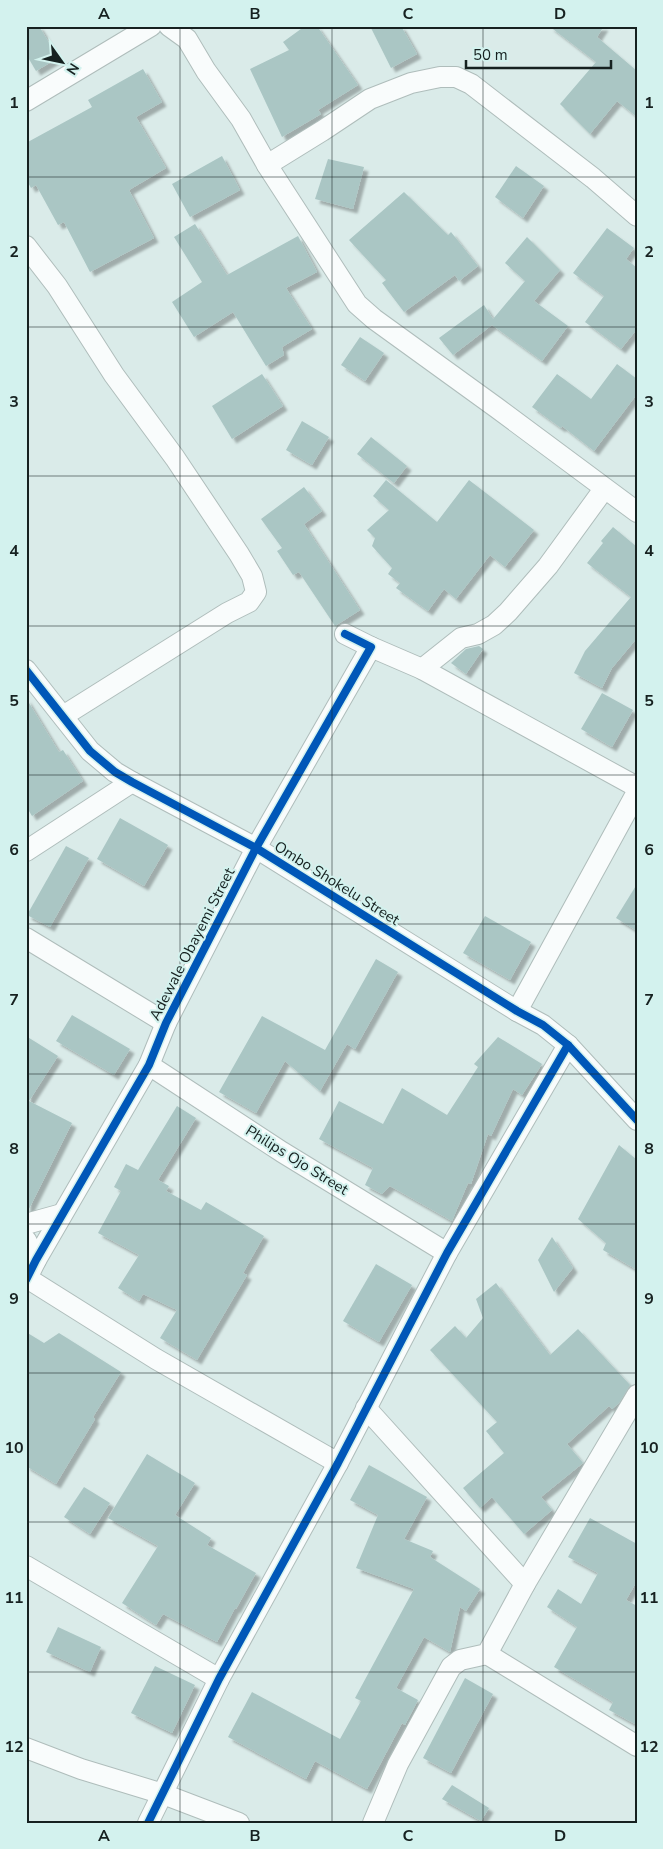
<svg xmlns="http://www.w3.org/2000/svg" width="663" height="1849" font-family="'Nunito Sans',sans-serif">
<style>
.building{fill:#aac6c4;filter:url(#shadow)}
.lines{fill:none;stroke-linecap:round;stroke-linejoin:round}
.minor-casing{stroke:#afbdbb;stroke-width:22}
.minor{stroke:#f9fcfc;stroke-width:20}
.cycleway-casing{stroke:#d3f2ee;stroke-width:11}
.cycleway{stroke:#0057b8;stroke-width:8}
.grid{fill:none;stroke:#162120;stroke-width:1;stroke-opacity:0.55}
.labels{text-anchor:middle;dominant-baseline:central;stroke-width:4;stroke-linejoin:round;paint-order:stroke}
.street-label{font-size:15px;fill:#162120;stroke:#d3f2ee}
.neatline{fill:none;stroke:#162120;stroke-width:2}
.grid-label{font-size:16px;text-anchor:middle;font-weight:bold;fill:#162120}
</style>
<defs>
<filter id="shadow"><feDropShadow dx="4.5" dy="4.5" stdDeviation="1" flood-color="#0004"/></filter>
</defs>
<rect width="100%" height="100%" fill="#daebe9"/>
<!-- building -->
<g class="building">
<polygon points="26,26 39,26 58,58 36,71 26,54"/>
<polygon points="305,26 317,26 358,85 318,110 321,114 282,137 250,69 289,50 283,42"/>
<polygon points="370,26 401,26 417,54 391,68"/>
<polygon points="549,26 604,26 597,37 637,71 637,117 617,101 590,134 560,104 596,62"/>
<polygon points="143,69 162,102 136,117 166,168 129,190 154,238 90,272 64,222 58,225 36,185 31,188 26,179 26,143 92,107 88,100"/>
<polygon points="222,156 240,190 190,217 172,184"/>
<polygon points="328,159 364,167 353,209 315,199"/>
<polygon points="516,166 544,186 523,218 495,197"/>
<polygon points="404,192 448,235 451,232 478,266 459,281 455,275 404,312 382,283 386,280 349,240"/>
<polygon points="195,224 227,275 298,236 317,272 286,288 312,329 282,347 284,355 266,366 233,312 194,337 172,302 202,282 174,237"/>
<polygon points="607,228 634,248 626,259 637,268 637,329 621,349 585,322 604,296 573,273"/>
<polygon points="527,237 560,270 534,301 568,326 542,361 492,325 453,355 439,338 484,305 493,319 525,281 505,263"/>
<polygon points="360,337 384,353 365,381 341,365"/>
<polygon points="617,364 637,379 637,394 594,451 562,426 561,428 532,407 557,374 591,399"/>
<polygon points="262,374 283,406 232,439 212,406"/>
<polygon points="302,421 329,437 312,465 286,450"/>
<polygon points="371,437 407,466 394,483 357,454"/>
<polygon points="386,480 437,522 469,480 534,530 505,567 490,555 456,599 444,589 428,611 396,588 400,583 388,574 392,568 372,546 375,538 367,530 389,510 373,496"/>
<polygon points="304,487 322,511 304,524 360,610 335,626 299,572 293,575 277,551 282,548 261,519"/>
<polygon points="613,527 637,547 637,638 612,668 602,688 574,673 585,651 631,597 587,563 603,543 601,541"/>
<polygon points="479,646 483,649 466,674 451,663 466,649"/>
<polygon points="602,693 633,710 612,747 581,729"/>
<polygon points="26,698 59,752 63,750 83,781 32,816 26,806"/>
<polygon points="120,818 168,845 144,886 97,859"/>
<polygon points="66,846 89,858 50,927 27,915"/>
<polygon points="637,884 637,931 616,918"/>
<polygon points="485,916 531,942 510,980 463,953"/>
<polygon points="376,959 398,972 355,1049 347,1044 320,1091 285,1061 256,1113 219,1092 262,1016 325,1050"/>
<polygon points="72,1015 130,1049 114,1075 56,1041"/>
<polygon points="26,1036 58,1056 29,1101 72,1123 28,1211 26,1212"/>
<polygon points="498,1037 542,1064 522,1095 513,1089 491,1136 488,1134 471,1184 468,1183 452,1221 390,1186 382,1194 365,1185 373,1168 319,1139 339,1101 383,1124 402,1088 447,1115 478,1067 474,1064"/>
<polygon points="177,1106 196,1118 158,1180 169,1186 166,1191 201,1210 206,1202 264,1236 243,1273 247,1275 197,1360 160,1338 177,1310 143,1294 139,1301 118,1288 139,1255 98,1233 121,1191 114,1187 126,1164 138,1170"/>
<polygon points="619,1145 637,1160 637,1270 603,1250 606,1243 578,1219"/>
<polygon points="552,1237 573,1268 554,1292 538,1260"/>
<polygon points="376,1264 412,1285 379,1342 343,1321"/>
<polygon points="496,1283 550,1355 578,1329 630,1385 619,1403 612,1409 609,1406 567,1444 583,1463 541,1497 552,1510 524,1534 492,1497 480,1508 463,1488 504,1453 486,1431 497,1422 430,1350 455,1326 466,1338 483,1318 476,1299"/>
<polygon points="26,1332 44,1343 59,1333 121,1372 93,1417 95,1419 56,1484 26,1466"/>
<polygon points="147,1454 195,1483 175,1515 211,1538 207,1545 256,1573 236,1609 235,1608 217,1642 163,1614 156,1625 122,1603 158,1546 108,1518"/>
<polygon points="369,1465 427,1497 404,1539 433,1551 430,1557 480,1589 466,1611 460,1607 450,1652 424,1637 396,1688 418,1700 405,1725 402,1723 367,1789 315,1761 306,1779 228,1737 252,1692 340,1739 361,1701 355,1698 414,1589 356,1568 378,1515 350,1500"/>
<polygon points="84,1487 110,1503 90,1534 64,1517"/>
<polygon points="590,1518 637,1544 637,1581 626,1600 637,1606 637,1725 609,1710 613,1702 554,1667 577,1627 547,1607 558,1589 581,1604 598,1573 568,1557"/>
<polygon points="58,1627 101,1647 90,1672 46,1652"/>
<polygon points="155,1666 195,1685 172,1733 131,1713"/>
<polygon points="465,1678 493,1694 451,1773 423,1758"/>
<polygon points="452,1785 489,1808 481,1821 442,1799"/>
</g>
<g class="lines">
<!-- minor casing -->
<g class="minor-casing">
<g id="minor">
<polyline points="169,26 187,39 206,71 241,119 267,165 357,304 374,319 497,408 637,512"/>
<polyline points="26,101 151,26"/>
<polyline points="267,165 322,131 370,99 411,83 440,77 456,77 471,84 593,178 637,216"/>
<polyline points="26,246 57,286 114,375 175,458 239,554 252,576 256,592 249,602 227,613 63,716"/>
<polyline points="371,647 422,669 637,787"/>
<polyline points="422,669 461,638 478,634 494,625 508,612 548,566 604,489"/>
<polyline points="26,670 90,751 115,772 132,782 256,848 517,1011 543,1025 568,1045 637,1120"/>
<polyline points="26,851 132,782"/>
<polyline points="26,938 166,1023"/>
<polyline points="517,1011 637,792"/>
<polyline points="149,1065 282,1152 447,1253"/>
<polyline points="26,1224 62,1214"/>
<polyline points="26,1240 36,1260"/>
<polyline points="27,1278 156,1359 338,1463"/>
<polyline points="26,1280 36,1260 149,1065 166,1023 256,848 371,647 345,634"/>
<polyline points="366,1408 525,1584"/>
<polyline points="26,1566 219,1679"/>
<polyline points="487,1654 637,1746"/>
<polyline points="26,1748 81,1769 163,1794 239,1823"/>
<polyline points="148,1823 219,1679 338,1463 447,1253 568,1045"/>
<polyline points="373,1823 398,1764 451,1667 460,1660 487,1654 525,1584 637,1395"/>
</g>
</g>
<!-- minor -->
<use href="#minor" class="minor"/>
<!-- cycleway casing -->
<g class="cycleway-casing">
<g id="cycleway">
<polyline points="26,670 90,751 115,772 132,782 256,848 517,1011 543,1025 568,1045 637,1120"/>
<polyline points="26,1280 36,1260 149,1065 166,1023 256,848 371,647 345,634"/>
<polyline points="148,1823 219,1679 338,1463 447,1253 568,1045"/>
</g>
</g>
<!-- cycleway -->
<use href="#cycleway" class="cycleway"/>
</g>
<!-- grid -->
<path class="grid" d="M180 26V1823M332 26V1823M483 26V1823M26 177H637M26 327H637M26 476H637M26 626H637M26 775H637M26 924H637M26 1074H637M26 1224H637M26 1373H637M26 1522H637M26 1672H637"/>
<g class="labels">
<!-- street labels -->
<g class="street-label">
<text transform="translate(337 883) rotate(32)">Ombo Shokelu Street</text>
<text transform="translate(192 944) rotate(-63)">Adewale Obayemi Street</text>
<text transform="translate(297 1160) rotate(32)">Philips Ojo Street</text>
</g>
</g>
<!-- border -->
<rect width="663" height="1849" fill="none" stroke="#d3f2ee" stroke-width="55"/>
<!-- north arrow -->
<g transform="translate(62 62) rotate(123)" stroke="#d3f2ee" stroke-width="4" paint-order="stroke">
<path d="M0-4L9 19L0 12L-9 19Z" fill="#162120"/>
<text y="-8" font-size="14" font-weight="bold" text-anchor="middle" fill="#162120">N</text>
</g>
<!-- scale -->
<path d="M466 60v8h145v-8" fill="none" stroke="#162120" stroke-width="2.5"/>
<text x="473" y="60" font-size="15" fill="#162120" stroke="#d3f2ee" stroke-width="4" paint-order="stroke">50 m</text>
<rect x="28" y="28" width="608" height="1794" class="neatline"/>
<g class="grid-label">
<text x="104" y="19">A</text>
<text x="255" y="19">B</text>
<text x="408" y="19">C</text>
<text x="560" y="19">D</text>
<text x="14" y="108">1</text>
<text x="649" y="108">1</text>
<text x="14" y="257">2</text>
<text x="649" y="257">2</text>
<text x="14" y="407">3</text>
<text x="649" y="407">3</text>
<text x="14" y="556">4</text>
<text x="649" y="556">4</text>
<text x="14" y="706">5</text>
<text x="649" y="706">5</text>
<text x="14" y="855">6</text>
<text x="649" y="855">6</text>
<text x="14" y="1005">7</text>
<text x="649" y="1005">7</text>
<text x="14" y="1154">8</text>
<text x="649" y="1154">8</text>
<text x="14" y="1304">9</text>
<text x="649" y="1304">9</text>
<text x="14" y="1453">10</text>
<text x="649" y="1453">10</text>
<text x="14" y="1603">11</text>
<text x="649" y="1603">11</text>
<text x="14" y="1752">12</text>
<text x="649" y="1752">12</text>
<text x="104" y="1841">A</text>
<text x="255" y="1841">B</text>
<text x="408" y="1841">C</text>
<text x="560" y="1841">D</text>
</g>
</svg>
